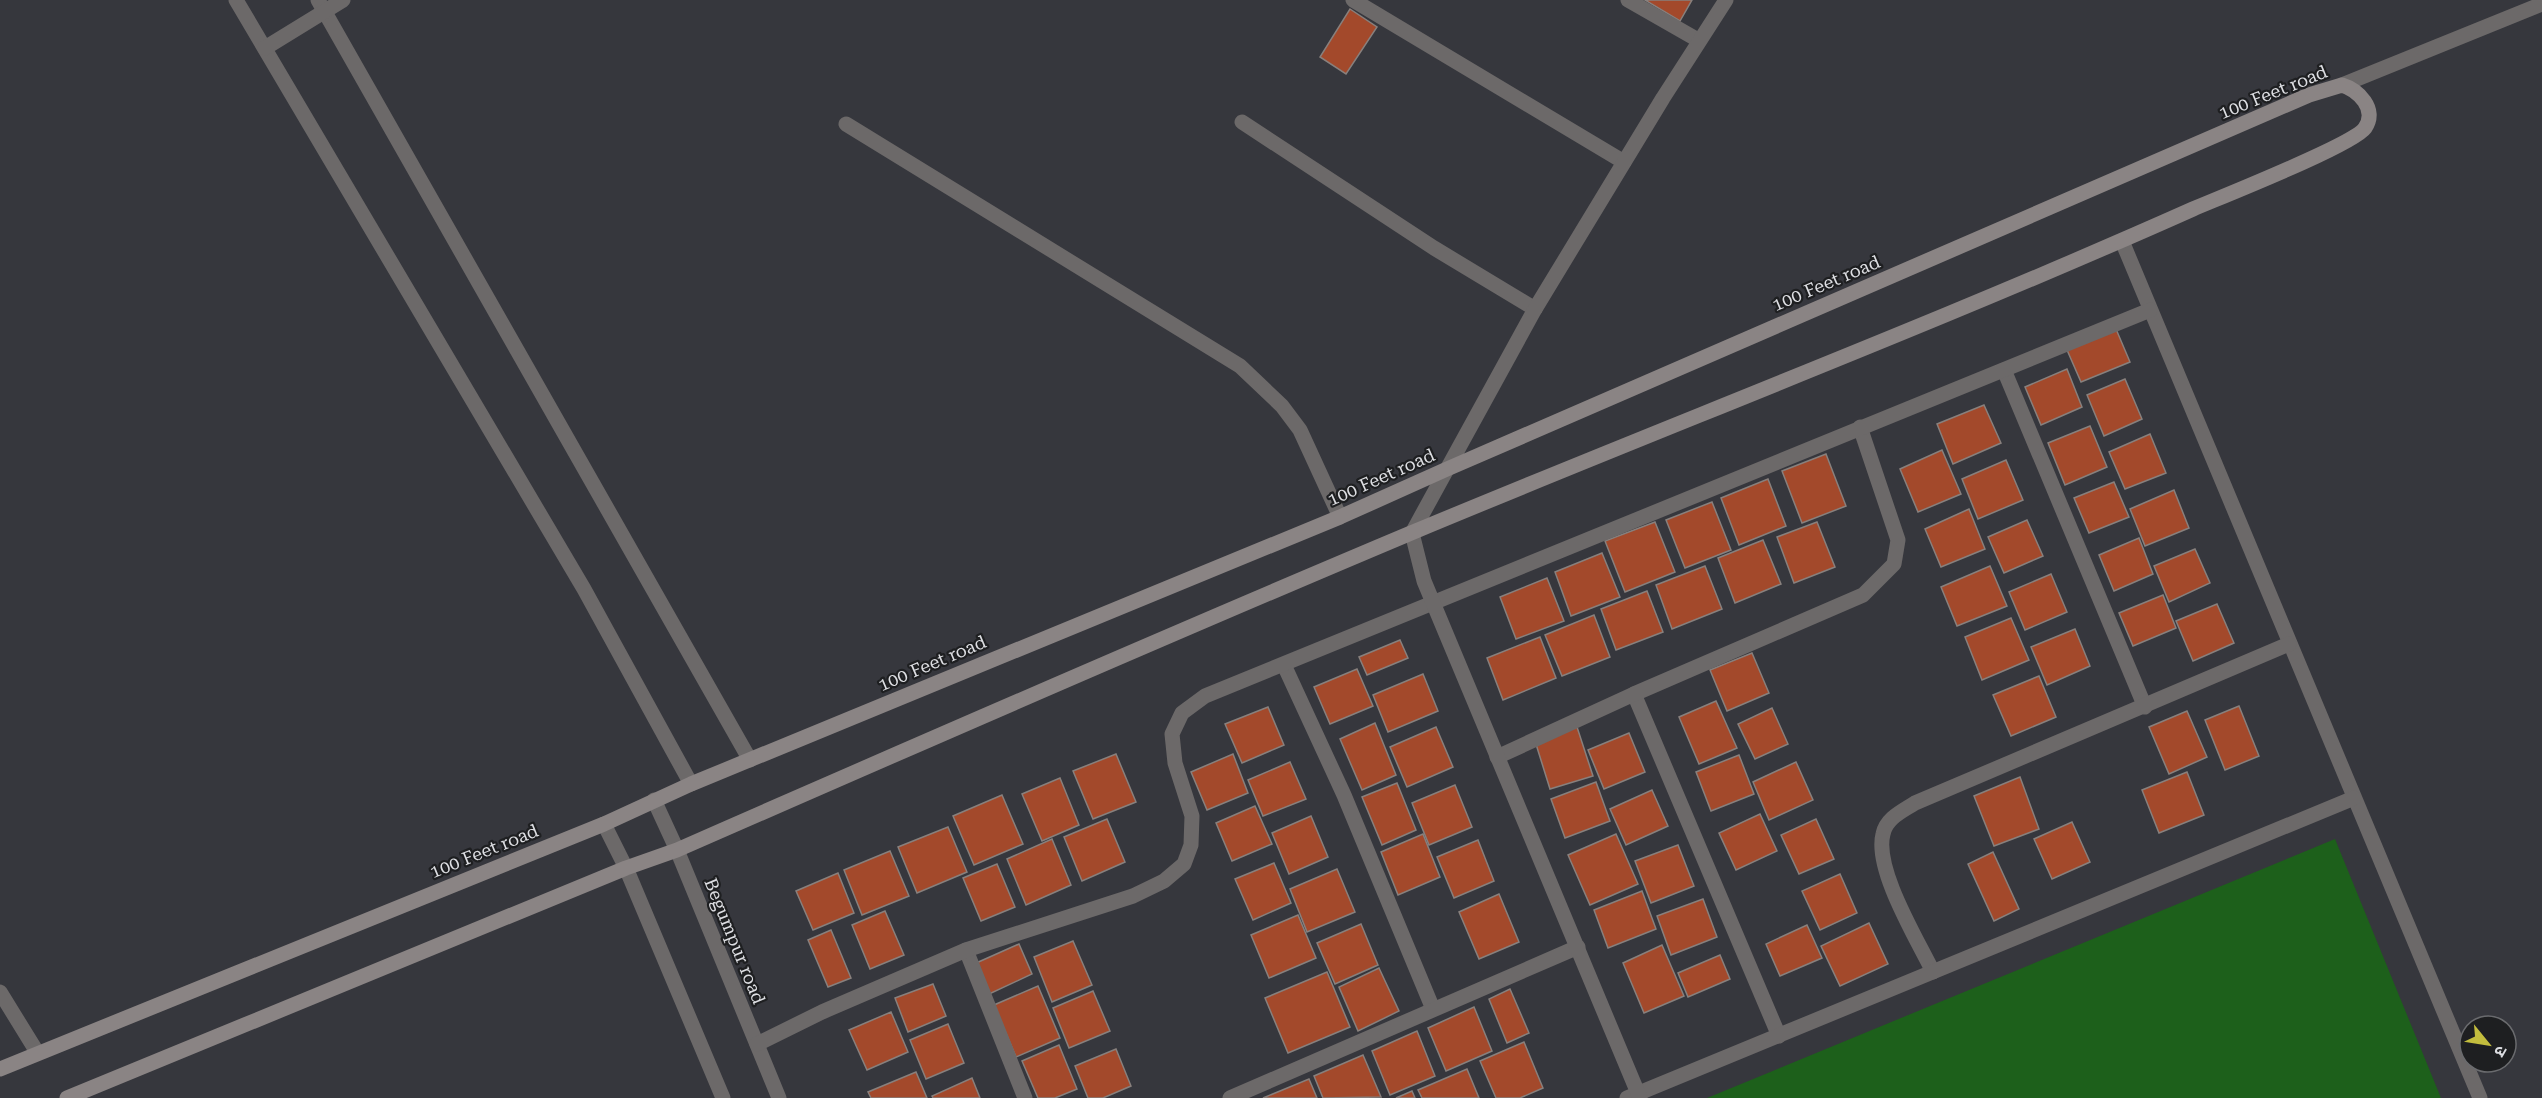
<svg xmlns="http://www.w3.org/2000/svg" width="2542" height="1098" font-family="'Roboto Serif','Noto Sans Devanagari',serif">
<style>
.green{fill:#1d601b}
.building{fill:#a3492b;stroke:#88807d;stroke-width:1.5}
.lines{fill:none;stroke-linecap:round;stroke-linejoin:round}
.street{stroke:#6c6969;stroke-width:15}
.secondary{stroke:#8a8484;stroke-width:15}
.labels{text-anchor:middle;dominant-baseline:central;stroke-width:4.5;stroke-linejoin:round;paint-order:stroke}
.street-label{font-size:18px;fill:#dddee2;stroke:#1e1f21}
</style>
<rect width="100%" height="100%" fill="#36373d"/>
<!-- green -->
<polygon class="green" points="2335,839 2441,1098 1707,1098"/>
<!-- building -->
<g class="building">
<polygon points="1645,0 1692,0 1680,21"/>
<polygon points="1350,9 1377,27 1346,74 1320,57"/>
<polygon points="2116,329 2130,362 2081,382 2067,350"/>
<polygon points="2067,369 2082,407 2041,425 2025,387"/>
<polygon points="2125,379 2142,419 2104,436 2087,395"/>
<polygon points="1984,405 2001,443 1953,464 1937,424"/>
<polygon points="2090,426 2107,467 2065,485 2048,443"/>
<polygon points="2150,434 2166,473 2125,489 2109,452"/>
<polygon points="1942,450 1961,494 1918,512 1900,469"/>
<polygon points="1826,454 1846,506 1802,523 1782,471"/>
<polygon points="2006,460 2023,500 1978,519 1962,479"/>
<polygon points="1768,479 1786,526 1739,545 1721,498"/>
<polygon points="2114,482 2129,517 2089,533 2074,498"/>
<polygon points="2174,490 2189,528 2145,546 2130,509"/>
<polygon points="1712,502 1731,550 1685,568 1666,520"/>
<polygon points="1969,509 1985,549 1941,567 1925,529"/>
<polygon points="2027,520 2043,556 2004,573 1988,537"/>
<polygon points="1655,522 1675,572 1625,592 1605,541"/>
<polygon points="1817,522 1835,567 1794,583 1777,537"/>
<polygon points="2139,538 2153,574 2114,591 2099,555"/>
<polygon points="1763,540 1781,584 1735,603 1718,558"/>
<polygon points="2195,549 2210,583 2169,602 2154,566"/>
<polygon points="1602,553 1620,597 1571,616 1555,572"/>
<polygon points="1705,566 1722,609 1672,629 1656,585"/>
<polygon points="1990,566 2007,606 1957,626 1941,587"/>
<polygon points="2051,574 2067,612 2025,630 2009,592"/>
<polygon points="1547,578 1564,621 1516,639 1500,597"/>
<polygon points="1647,591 1663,632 1616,650 1601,609"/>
<polygon points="2163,595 2176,628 2133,646 2119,613"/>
<polygon points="2217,604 2234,643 2193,661 2176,621"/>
<polygon points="1594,615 1610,657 1562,676 1545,635"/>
<polygon points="2011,618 2029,660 1982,680 1965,637"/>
<polygon points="2075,629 2090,666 2047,685 2031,647"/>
<polygon points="1540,637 1556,678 1503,700 1487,658"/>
<polygon points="1400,640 1408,658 1367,675 1359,657"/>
<polygon points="1752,653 1769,693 1727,711 1710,670"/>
<polygon points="1357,669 1373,706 1330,724 1314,687"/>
<polygon points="1423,674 1438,711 1388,732 1373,695"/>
<polygon points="2039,676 2056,717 2011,736 1993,695"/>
<polygon points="1716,701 1737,748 1699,764 1679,717"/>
<polygon points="2239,706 2259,756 2225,770 2205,720"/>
<polygon points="1268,707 1284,745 1242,763 1225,724"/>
<polygon points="1772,708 1788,744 1755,759 1738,724"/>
<polygon points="2187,711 2207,757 2169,774 2149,727"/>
<polygon points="1375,723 1396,775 1362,790 1340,739"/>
<polygon points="1436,727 1453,767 1407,787 1390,747"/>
<polygon points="1577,727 1593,776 1550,789 1535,741"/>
<polygon points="1629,733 1645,772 1604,789 1588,750"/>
<polygon points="1116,754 1136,802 1093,819 1073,771"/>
<polygon points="1233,754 1248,793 1207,810 1191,772"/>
<polygon points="1739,755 1754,794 1711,811 1696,772"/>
<polygon points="1290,762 1306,799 1263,816 1248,780"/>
<polygon points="1796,762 1813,800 1769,820 1753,782"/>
<polygon points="2187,772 2204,815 2159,833 2142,790"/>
<polygon points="2020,777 2039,829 1994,846 1974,796"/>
<polygon points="1060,778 1079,825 1042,841 1022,794"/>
<polygon points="1596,782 1610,821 1565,838 1551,799"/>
<polygon points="1397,783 1416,830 1382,845 1362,797"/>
<polygon points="1455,785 1472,827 1429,845 1412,803"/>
<polygon points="1652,790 1668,826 1626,845 1610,809"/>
<polygon points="1002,795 1023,844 974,865 953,816"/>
<polygon points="1255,806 1272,844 1232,861 1216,823"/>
<polygon points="1760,814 1777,851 1736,870 1719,833"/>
<polygon points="1311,816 1328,857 1289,874 1272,833"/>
<polygon points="1107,819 1125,862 1082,881 1064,837"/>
<polygon points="1816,819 1834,859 1799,874 1781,835"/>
<polygon points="2072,822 2090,862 2052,879 2034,839"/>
<polygon points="948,827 967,872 917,893 898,847"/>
<polygon points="1423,834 1440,877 1398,895 1381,852"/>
<polygon points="1616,834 1638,884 1590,905 1568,855"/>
<polygon points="1052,839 1071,885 1026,905 1007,859"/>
<polygon points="1478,840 1494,881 1454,898 1437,857"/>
<polygon points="1678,845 1694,886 1651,903 1635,861"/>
<polygon points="890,851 909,896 862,915 844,870"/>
<polygon points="1993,852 2019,909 1994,921 1968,864"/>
<polygon points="1274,863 1291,903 1253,920 1235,879"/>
<polygon points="997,864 1015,907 981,921 963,878"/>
<polygon points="1337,869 1355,912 1307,932 1290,889"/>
<polygon points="838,873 854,913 813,930 796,891"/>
<polygon points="1840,874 1857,913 1820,930 1802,891"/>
<polygon points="1642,891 1656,929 1608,948 1594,910"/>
<polygon points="1499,894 1519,942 1479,959 1459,912"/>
<polygon points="1703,899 1717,937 1671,955 1657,916"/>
<polygon points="885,911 904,955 870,969 852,925"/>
<polygon points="1298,915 1316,958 1269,978 1251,935"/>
<polygon points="1869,923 1888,964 1840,986 1821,946"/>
<polygon points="1361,924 1378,965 1335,984 1317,943"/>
<polygon points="1807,925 1822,958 1780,976 1766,944"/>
<polygon points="831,930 851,978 828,987 808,940"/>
<polygon points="1073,941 1092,985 1052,1002 1034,957"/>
<polygon points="1019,944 1032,974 987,995 974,964"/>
<polygon points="1662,945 1684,996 1644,1013 1623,963"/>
<polygon points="1720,955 1730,979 1688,997 1678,973"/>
<polygon points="1379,968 1399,1011 1358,1031 1339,987"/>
<polygon points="1327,972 1350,1027 1288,1053 1265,998"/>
<polygon points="933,984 946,1016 908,1032 895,998"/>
<polygon points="1038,986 1060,1038 1016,1057 994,1005"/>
<polygon points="1510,989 1529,1033 1507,1043 1489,999"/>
<polygon points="1093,991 1110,1031 1069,1048 1053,1008"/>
<polygon points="1474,1007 1492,1051 1446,1071 1428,1028"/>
<polygon points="891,1012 908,1052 867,1070 849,1030"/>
<polygon points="948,1024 964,1063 926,1079 910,1040"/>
<polygon points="1417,1031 1435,1076 1390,1095 1372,1051"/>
<polygon points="1524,1042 1543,1088 1520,1098 1496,1098 1480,1061"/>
<polygon points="1059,1045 1077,1089 1055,1098 1038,1098 1022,1061"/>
<polygon points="1116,1049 1131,1086 1103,1098 1088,1098 1075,1066"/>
<polygon points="1363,1055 1381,1097 1323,1098 1314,1076"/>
<polygon points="1467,1069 1479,1098 1422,1098 1418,1090"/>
<polygon points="916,1072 927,1098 871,1098 868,1092"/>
<polygon points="972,1078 980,1098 933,1098 932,1096"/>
<polygon points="1309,1079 1317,1098 1263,1098"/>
<polygon points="1412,1091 1415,1098 1396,1098"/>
</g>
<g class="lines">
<!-- street -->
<g class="street">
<polyline points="236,0 584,589 691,784"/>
<polyline points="318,0 750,760"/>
<polyline points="1353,0 1624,162"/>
<polyline points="1628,0 1698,40"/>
<polyline points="265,48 343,0"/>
<polyline points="2342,85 2542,4"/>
<polyline points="1242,122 1434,248 1535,309"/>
<polyline points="846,124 1240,366 1282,406 1300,430 1340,517"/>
<polyline points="2122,241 2480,1098"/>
<polyline points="2004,370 2145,707"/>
<polyline points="1284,665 1344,795 1433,1009"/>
<polyline points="1634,694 1779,1036"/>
<polyline points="1497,757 1634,694 1863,595 1894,564 1898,540 1860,427"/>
<polyline points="654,800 677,850 779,1098"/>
<polyline points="604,824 626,868 723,1098"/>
<polyline points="966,950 1025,1098"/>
<path d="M1933 972C1917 939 1874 869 1883 834 1886 818 1903 811 1915 803L2289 644"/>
<polyline points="0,992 37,1052"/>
<polyline points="757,1044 822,1012 966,950 1133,896 1164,881 1184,864 1191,845 1192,816 1175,763 1172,734 1182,713 1205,696 2150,310"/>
<polyline points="1230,1098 1578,947"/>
<polyline points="1627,1098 2354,798"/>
<polyline points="1640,1098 1424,581 1412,533 1535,309 1663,98 1726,0"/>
</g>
<!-- secondary -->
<path class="secondary" d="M0 1069 604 824 691 784 1340 517 1447 469 2309 95 2342 85C2358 90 2378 109 2365 128 2353 145 2221 197 2193 209 1935 324 1672 424 1411 533 1166 636 921 743 677 850L626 868 67 1098"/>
</g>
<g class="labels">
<!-- street labels -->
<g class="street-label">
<text transform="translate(2273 92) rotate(-22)">100 Feet road</text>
<text transform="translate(1826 283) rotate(-23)">100 Feet road</text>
<text transform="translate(1381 477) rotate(-24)">100 Feet road</text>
<text transform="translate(932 663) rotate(-23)">100 Feet road</text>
<text transform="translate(484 851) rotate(-22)">100 Feet road</text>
<text transform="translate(735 941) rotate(68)">Begumpur road</text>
</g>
</g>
<!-- north arrow -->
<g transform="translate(2488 1044) rotate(120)"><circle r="28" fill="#1e1f21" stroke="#6a6b6e" stroke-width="1.5"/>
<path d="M0-4.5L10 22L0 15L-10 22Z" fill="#c3bd3e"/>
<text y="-9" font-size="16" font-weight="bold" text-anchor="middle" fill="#dddee2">उ</text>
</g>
</svg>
